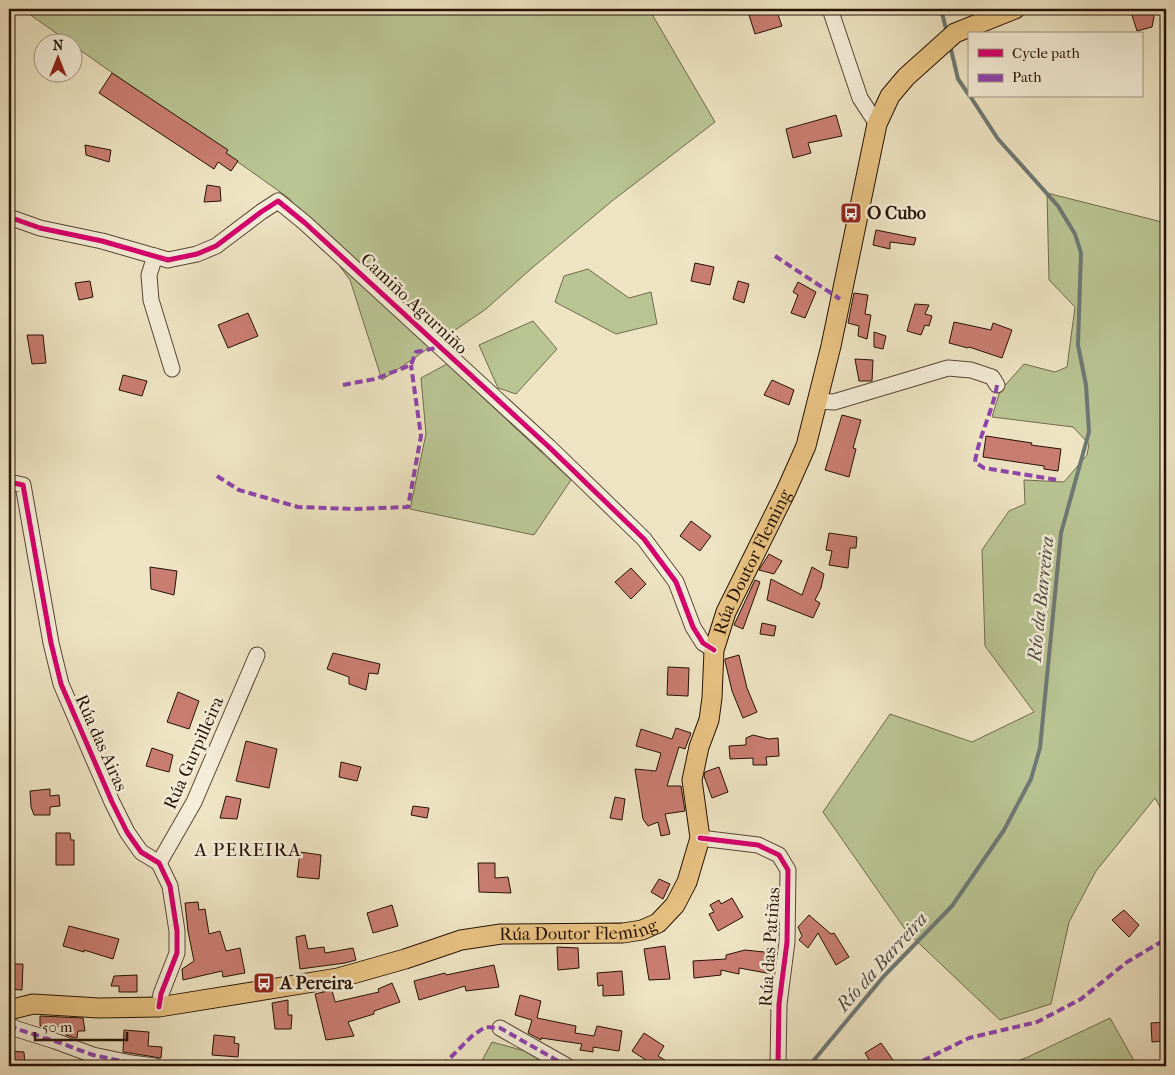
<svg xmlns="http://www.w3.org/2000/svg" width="1175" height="1075" font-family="'IM FELL French Canon',serif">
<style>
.green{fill:#b9c493;stroke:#706b4c}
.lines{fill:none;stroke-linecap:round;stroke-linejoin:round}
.stream{stroke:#6e7874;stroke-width:4}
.building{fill:#c97d71;stroke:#261204}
.minor-casing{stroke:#584634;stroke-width:17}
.major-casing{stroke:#261204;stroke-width:21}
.minor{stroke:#f4edd8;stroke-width:15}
.major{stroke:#e7c282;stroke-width:19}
.quiet{stroke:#8e44ad;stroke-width:4;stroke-dasharray:8 4;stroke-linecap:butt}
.cycleway-casing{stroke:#f4edd8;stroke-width:8}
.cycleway{stroke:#d6006c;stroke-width:5}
.labels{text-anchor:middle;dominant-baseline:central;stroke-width:5;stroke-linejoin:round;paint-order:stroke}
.poi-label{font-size:18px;font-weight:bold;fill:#261204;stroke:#f4edd8;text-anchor:start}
.street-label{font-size:18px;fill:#261204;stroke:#f4edd8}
.water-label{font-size:19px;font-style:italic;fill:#504e45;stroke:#f4edd8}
.neighbourhood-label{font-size:19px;letter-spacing:1px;fill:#261204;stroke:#f4edd8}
</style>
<rect width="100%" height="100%" fill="#eee4c3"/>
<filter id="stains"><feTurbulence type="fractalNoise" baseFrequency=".004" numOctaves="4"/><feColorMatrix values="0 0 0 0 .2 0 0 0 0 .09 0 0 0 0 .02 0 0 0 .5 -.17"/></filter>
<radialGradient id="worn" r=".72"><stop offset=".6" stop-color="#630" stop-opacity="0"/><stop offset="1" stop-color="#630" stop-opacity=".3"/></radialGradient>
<!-- green -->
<g class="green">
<polygon points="22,9 649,9 715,122 612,201 532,268 486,309 382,380 350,280 290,199 73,45 72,42 69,42"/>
<polygon points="1047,193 1166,223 1166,818 1155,798 1096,871 1069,922 1051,1004 1000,1020 907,932 823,812 890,714 972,742 1034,712 985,646 982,550 1009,511 1025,504 1024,480 1064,482 1087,455 1089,444 1073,427 992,417 1000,391 1024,364 1055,372 1067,367 1075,307 1049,280"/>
<polygon points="588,269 629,298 651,292 657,324 616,334 555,302 564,276"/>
<polygon points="533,321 557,349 516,394 498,388 479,345"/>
<polygon points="447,364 571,480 534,535 410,509 426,434 421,378"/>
<polygon points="1110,1018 1137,1066 1004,1066 1028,1057"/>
<polygon points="492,1042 525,1051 549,1066 479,1066"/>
</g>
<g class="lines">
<!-- stream -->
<g class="stream">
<polyline points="941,9 947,33"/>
<polyline points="950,45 958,79 969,95"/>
<polyline points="809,1066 884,976 952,906 1004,830 1031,779 1040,748 1061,533 1089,432 1086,385 1078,345 1081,253 1075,234 1058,206 998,139 970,96"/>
</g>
</g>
<!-- building -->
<g class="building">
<polygon points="770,9 776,9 782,26 755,34 749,15"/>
<polygon points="1130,9 1152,9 1154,17 1152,27 1137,31"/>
<polygon points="112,73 228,150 226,153 238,161 231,171 218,162 214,169 99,93"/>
<polygon points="836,115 842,136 808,143 811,153 793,158 786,129"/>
<polygon points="85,145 111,150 109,162 86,155"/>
<polygon points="207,185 220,187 221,201 204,202"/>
<polygon points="876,230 916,238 914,245 890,242 890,249 873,245"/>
<polygon points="695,263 714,267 710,285 691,281"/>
<polygon points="90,281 93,297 79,300 75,283"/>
<polygon points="738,281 749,284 744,303 733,299"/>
<polygon points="798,282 816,292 805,318 791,313 798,295 793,292"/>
<polygon points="854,293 868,295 865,314 871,315 867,339 858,336 859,326 848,323"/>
<polygon points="915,304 929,305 925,314 932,316 929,326 925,325 921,335 907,331"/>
<polygon points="248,313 258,336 228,348 218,325"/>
<polygon points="954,322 991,330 993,323 1012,330 1002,358 969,347 968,348 949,343"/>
<polygon points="874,332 886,336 883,349 874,347"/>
<polygon points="27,335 43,335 46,363 32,364"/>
<polygon points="855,359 873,360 872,381 859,381"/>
<polygon points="123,375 147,381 142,396 119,390"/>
<polygon points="772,380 794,390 789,405 764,395"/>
<polygon points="842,415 861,420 853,448 856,449 849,477 825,470"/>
<polygon points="986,436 1032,443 1031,445 1061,449 1058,471 1044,469 1044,466 983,457"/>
<polygon points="691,521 711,536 700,551 680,536"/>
<polygon points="829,533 857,537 856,548 850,548 848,568 829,565 832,551 826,550"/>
<polygon points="769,554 782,561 774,574 759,570"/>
<polygon points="150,567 177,571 174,595 151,589"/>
<polygon points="812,567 824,574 821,588 815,600 820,603 813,618 767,600 771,579 802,595"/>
<polygon points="631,568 646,584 631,599 615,582"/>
<polygon points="755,580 760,582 743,629 734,625"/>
<polygon points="762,623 776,626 774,636 760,634"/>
<polygon points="333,653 380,664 378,674 369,673 366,690 349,684 349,677 327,669"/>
<polygon points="739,655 747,688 757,712 743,718 732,691 725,661 725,659"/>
<polygon points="668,667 689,668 688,696 667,695"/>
<polygon points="178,692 199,701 189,729 167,722"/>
<polygon points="676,728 691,733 685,749 679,747 667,786 681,786 685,811 665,814 670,834 661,836 658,822 648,826 643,819 635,769 656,771 661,753 636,746 641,729 672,739"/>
<polygon points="753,735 769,739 778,738 779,756 766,757 767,765 753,765 753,758 730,759 729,746 746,745 746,738"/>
<polygon points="246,741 277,749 269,788 236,781"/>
<polygon points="152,748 173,755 169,772 146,766"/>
<polygon points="341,762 361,767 357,781 339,777"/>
<polygon points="719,767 728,792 712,798 704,776 705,772"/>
<polygon points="50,789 50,796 59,795 60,806 50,807 50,815 34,815 31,807 30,791"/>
<polygon points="226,796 241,799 237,819 220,818"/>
<polygon points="615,797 625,799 622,820 610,818"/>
<polygon points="413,806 429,808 427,818 411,815"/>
<polygon points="56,833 70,833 71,840 74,840 74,865 56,865"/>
<polygon points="300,852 321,855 319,879 297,877"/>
<polygon points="478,863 495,863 495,878 508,877 511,893 479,892"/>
<polygon points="659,879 670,884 663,899 651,892"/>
<polygon points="732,898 743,917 718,931 709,914 714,912 710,905 719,900 721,904"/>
<polygon points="198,902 199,910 205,909 209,934 220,931 226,951 240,948 245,973 223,977 222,971 183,980 182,969 194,961 188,931 185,903"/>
<polygon points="392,905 398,926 373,933 367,913"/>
<polygon points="1124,910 1139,925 1129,937 1112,920"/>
<polygon points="809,915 831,934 834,933 849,957 836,965 818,933 808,948 799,940 802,936 798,927"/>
<polygon points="69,926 119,939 113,959 84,950 84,952 63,946"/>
<polygon points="305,935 308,949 324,947 325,953 353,948 356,960 345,963 300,969 296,937"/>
<polygon points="665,946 670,979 649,980 644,949"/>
<polygon points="557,947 578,948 579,968 558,970"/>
<polygon points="745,950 774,953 772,974 739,968 739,974 721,970 721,975 694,978 693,961 726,959 726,955"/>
<polygon points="9,964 23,964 22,990 9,989"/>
<polygon points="494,965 499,987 466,991 465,986 419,1000 414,981 445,973 446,975"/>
<polygon points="622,971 624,995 603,996 603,985 598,986 597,973"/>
<polygon points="137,975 137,992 119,992 119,986 111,986 114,976"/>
<polygon points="392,983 400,1002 374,1011 374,1014 348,1022 354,1036 326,1040 315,994 332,990 335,1002 379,992 378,989"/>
<polygon points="520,995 541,1001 537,1018 576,1026 575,1033 594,1036 597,1026 622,1031 619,1051 593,1047 593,1052 580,1050 582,1044 541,1038 541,1040 528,1033 532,1020 515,1015"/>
<polygon points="288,1000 288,1015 292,1015 291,1029 275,1029 272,1003"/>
<polygon points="40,1016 83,1018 85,1031 78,1031 77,1038 75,1038 66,1035 68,1027 40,1026"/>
<polygon points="1166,1022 1166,1041 1152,1042 1151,1023"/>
<polygon points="124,1030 149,1032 148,1046 162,1047 161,1058 123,1052"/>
<polygon points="644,1033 664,1046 658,1056 675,1066 655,1066 632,1051"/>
<polygon points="214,1035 235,1037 234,1043 239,1044 238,1057 212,1055"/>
<polygon points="881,1043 893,1060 884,1066 873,1066 865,1053"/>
<polygon points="9,1051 24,1052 25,1066 9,1066"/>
</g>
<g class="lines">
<!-- minor casing -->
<g class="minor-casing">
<g id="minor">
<polyline points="830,9 860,98 877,124"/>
<polyline points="9,217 40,228 102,241 168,260 197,254 216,246 261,212 278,201 305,223 549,447 644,539 676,582 693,627 703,643 714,650"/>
<polyline points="155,256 149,275 151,300 172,369"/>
<polyline points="817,401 834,402 948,368 971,370 992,377 997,385"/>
<polyline points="9,482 23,485 51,643 61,684 112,802 127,832 141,852 159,863 170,886 177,931 177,953 161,994 159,1007"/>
<polyline points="700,838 758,845 779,855 788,870 787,942 779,1004 778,1066"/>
<polyline points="159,863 194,802 257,655"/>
<polyline points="9,1025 17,1029 55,1041 93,1055 131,1063 155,1066"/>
<polyline points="500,1028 567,1066"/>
</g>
</g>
<!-- major casing -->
<g class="major-casing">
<g id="major">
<path id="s1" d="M9 1010 33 1004 99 1008 159 1007 338 978 405 959 461 940 501 934 623 933 642 930 658 923 675 905 687 882 700 838 692 780 699 747 709 720 712 698 714 650 726 612 786 491 806 446 831 346 877 124 890 96 906 77 955 33 1015 9"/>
</g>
</g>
<!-- minor -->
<use href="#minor" class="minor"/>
<!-- major -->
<use href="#major" class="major"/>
<!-- quiet -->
<g class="quiet">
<polyline points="775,256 840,299"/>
<polyline points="343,385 375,379 411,365 416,352 441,347"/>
<path d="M997 385C993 411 979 435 975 462L984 468 1058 480"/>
<polyline points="217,476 239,490 298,507 354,509 408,507 421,436 411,365"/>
<polyline points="9,1025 17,1029 55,1041 93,1055 131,1063 155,1066"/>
<polyline points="442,1066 472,1036 485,1027 500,1028 567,1066"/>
<polyline points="912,1066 969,1038 1037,1022 1081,999 1127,962 1166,939"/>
</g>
<!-- cycleway casing -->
<g class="cycleway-casing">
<g id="cycleway">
<polyline points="9,217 40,228 102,241 168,260 197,254 216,246 261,212 278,201 305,223 549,447 644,539 676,582 693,627 703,643 714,650"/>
<polyline points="9,482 23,485 51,643 61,684 112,802 127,832 141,852 159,863 170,886 177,931 177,953 161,994 159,1007"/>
<polyline points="700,838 758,845 779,855 788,870 787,942 779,1004 778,1066"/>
</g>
</g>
<!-- cycleway -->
<use href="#cycleway" class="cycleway"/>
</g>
<!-- icons -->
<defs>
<g id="bus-square" transform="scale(1.125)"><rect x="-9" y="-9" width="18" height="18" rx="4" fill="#8f2418" stroke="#f4edd8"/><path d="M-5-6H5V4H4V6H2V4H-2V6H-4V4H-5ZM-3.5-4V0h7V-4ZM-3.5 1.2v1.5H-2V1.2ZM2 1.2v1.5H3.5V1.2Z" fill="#fff"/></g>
</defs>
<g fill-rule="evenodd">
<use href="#bus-square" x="851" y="213"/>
<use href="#bus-square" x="264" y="983"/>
</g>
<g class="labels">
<!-- poi labels -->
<g class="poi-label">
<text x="867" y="213">O Cubo</text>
<text x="280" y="983">A Pereira</text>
</g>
<!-- street labels -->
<g class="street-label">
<text transform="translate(414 304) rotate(43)">Camiño Agurniño</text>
<text stroke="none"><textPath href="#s1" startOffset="1044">Rúa Doutor Fleming</textPath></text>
<text transform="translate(101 743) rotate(66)">Rúa das Airas</text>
<text transform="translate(194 753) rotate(-66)">Rúa Gurpilleira</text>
<text stroke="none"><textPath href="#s1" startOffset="579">Rúa Doutor Fleming</textPath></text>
<text transform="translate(770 947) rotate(-86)">Rúa das Patiñas</text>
</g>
<!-- water labels -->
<g class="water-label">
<text transform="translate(1041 599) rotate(-84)">Río da Barreira</text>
<text transform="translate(882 962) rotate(-48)">Río da Barreira</text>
</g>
<!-- neighbourhood labels -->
<g class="neighbourhood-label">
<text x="248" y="850">A PEREIRA</text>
</g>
</g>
<!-- margin -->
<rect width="1175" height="1075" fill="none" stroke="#eee4c3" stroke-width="30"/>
<rect x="10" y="10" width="1155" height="1055" fill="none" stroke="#261204" stroke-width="2.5"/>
<rect x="15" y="15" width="1145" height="1045" fill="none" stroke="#261204"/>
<!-- legend -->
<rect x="968" y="32" width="175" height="65" fill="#f4edd8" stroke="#a29583"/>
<rect x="978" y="49" width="25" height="8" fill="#d6006c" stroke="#a29583"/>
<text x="1012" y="58" font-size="15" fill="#261204">Cycle path</text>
<rect x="978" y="74" width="25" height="8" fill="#8e44ad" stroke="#a29583"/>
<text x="1012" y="82" font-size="15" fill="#261204">Path</text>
<!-- north arrow -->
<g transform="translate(58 58)"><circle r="24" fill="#f4edd8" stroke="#a29583"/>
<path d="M0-4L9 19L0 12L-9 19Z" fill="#8f2418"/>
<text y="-8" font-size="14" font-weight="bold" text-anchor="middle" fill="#261204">N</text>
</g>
<!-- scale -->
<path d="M35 1032v8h92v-8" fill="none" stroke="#261204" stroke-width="2.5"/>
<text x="42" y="1032" font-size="15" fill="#261204" stroke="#f4edd8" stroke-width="4" paint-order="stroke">50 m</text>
<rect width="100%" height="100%" filter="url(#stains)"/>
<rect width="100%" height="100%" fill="url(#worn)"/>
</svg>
